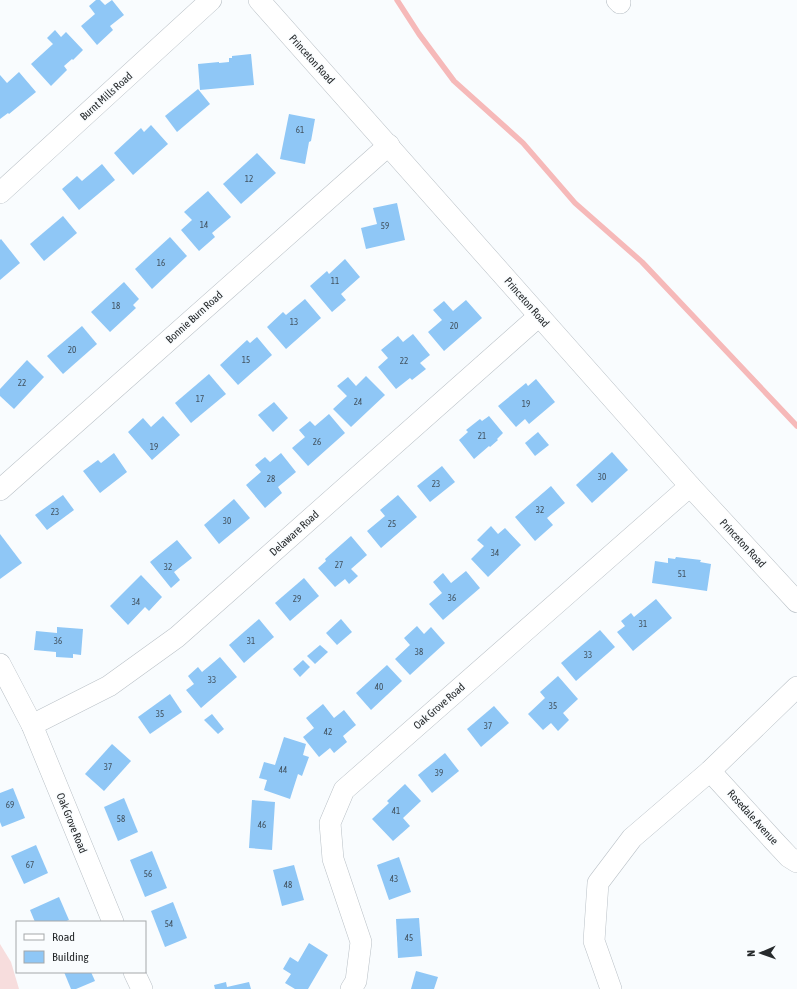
<svg xmlns="http://www.w3.org/2000/svg" width="797" height="989" font-family="'Asap Condensed',sans-serif">
<style>
.green{fill:#f7dddd}
.lines{fill:none;stroke-linecap:round;stroke-linejoin:round}
.stream{stroke:#f6b9b9;stroke-width:5.5}
.building{fill:#8fc7f6}
.minor-casing{stroke:#bac1c7;stroke-width:22}
.minor{stroke:#fff;stroke-width:21}
.labels{text-anchor:middle;dominant-baseline:central;stroke-width:3;stroke-linejoin:round;paint-order:stroke}
.number-label{font-size:9px;fill:#41515e}
.street-label{font-size:11px;fill:#272a2c;stroke:#f9fcfe}
</style>
<rect width="100%" height="100%" fill="#f9fcfe"/>
<!-- green -->
<polygon class="green" points="0,944 11,962 19,989 0,989"/>
<g class="lines">
<!-- stream -->
<polyline class="stream" points="397,0 419,34 454,81 523,143 575,203 642,262 797,426"/>
</g>
<!-- building -->
<g class="building">
<polygon points="96,0 100,0 105,5 112,0 124,15 110,26 113,30 97,45 81,26 95,14 89,6"/>
<polygon points="55,30 61,37 66,32 83,50 73,60 72,59 64,66 67,70 51,86 31,64 53,44 47,38"/>
<polygon points="251,54 254,85 200,90 198,64 219,62 219,63 229,62 229,58 232,58 232,56"/>
<polygon points="19,72 36,92 9,114 8,113 0,119 0,75 7,83"/>
<polygon points="198,89 210,104 177,132 165,116"/>
<polygon points="289,114 315,119 311,141 309,142 305,164 280,159"/>
<polygon points="151,125 168,144 133,175 114,153 141,128 144,132"/>
<polygon points="257,153 276,173 241,204 223,184"/>
<polygon points="102,164 115,180 79,210 62,189 77,176 82,181"/>
<polygon points="208,191 231,217 212,233 215,237 199,251 181,230 192,220 184,212"/>
<polygon points="397,203 405,240 366,249 361,228 377,224 373,208"/>
<polygon points="63,216 77,233 44,261 30,244"/>
<polygon points="170,237 187,256 152,289 135,269"/>
<polygon points="1,239 20,263 0,280 0,240"/>
<polygon points="345,259 360,277 341,294 346,300 332,312 310,286 327,271 329,274"/>
<polygon points="124,282 139,299 133,305 136,308 110,332 91,312"/>
<polygon points="305,299 321,318 286,349 267,327 283,312 286,315"/>
<polygon points="466,300 482,318 444,351 428,332 442,320 433,310 444,301 453,311"/>
<polygon points="82,326 97,344 63,374 47,356"/>
<polygon points="413,334 430,355 420,363 426,369 412,380 410,378 396,389 378,367 388,358 381,350 398,336 403,342"/>
<polygon points="257,337 272,355 238,385 220,365 247,340 250,343"/>
<polygon points="27,360 44,377 14,409 0,396 0,389"/>
<polygon points="209,374 226,394 191,423 175,403"/>
<polygon points="366,376 385,395 351,427 333,409 347,396 337,386 348,377 356,386"/>
<polygon points="536,379 555,402 529,424 525,419 516,427 498,406 526,383 528,386"/>
<polygon points="274,402 288,418 273,432 258,415"/>
<polygon points="329,414 345,433 308,466 292,448 305,437 299,430 310,421 315,426"/>
<polygon points="163,416 180,435 152,460 128,432 143,418 151,427"/>
<polygon points="489,416 503,433 497,439 498,440 490,447 489,446 474,459 459,440 468,432 466,430 480,419 482,421"/>
<polygon points="538,432 549,445 535,456 525,443"/>
<polygon points="612,452 628,470 592,503 576,485"/>
<polygon points="114,453 127,472 100,493 83,471 98,460 101,463"/>
<polygon points="281,453 296,472 278,487 282,493 265,508 246,485 261,472 255,465 265,457 270,462"/>
<polygon points="442,466 455,482 430,502 417,486"/>
<polygon points="551,486 565,503 547,518 553,525 535,541 515,517"/>
<polygon points="63,495 74,510 47,530 35,515"/>
<polygon points="398,495 417,517 381,548 367,531 385,516 380,510"/>
<polygon points="234,499 250,518 219,544 204,525"/>
<polygon points="491,526 498,534 505,528 521,545 488,577 471,559 484,546 477,540"/>
<polygon points="0,534 22,563 0,579"/>
<polygon points="351,536 367,555 351,569 358,576 349,584 345,579 335,587 318,568 326,561 325,559"/>
<polygon points="177,540 192,558 174,572 180,580 171,588 150,562"/>
<polygon points="676,557 701,560 700,562 711,564 707,591 652,583 655,561 668,563 668,558 675,559"/>
<polygon points="466,571 480,588 443,620 429,604 442,593 433,582 443,573 451,583"/>
<polygon points="141,575 162,597 149,611 145,607 128,625 110,606"/>
<polygon points="304,578 319,596 290,621 275,603"/>
<polygon points="656,599 672,618 633,651 617,632 625,626 621,621 631,613 634,617"/>
<polygon points="259,619 274,637 244,663 229,645"/>
<polygon points="341,619 352,632 337,645 326,633"/>
<polygon points="417,626 424,634 431,627 445,643 410,675 395,659 410,645 404,638"/>
<polygon points="57,627 83,629 81,655 73,654 73,658 56,657 56,652 34,650 36,631 57,633"/>
<polygon points="600,630 615,647 576,681 561,663"/>
<polygon points="320,645 328,652 315,664 307,656"/>
<polygon points="220,657 237,677 201,708 186,690 194,684 188,676 198,667 202,672"/>
<polygon points="303,660 310,667 300,677 293,669"/>
<polygon points="387,665 402,681 371,710 356,693"/>
<polygon points="558,676 578,699 563,713 569,720 558,731 551,723 543,730 528,714 545,698 540,692"/>
<polygon points="170,694 182,712 150,734 138,717"/>
<polygon points="323,704 334,718 344,710 356,725 343,736 347,742 334,753 330,748 319,757 303,737 314,728 306,718"/>
<polygon points="494,706 509,723 481,747 467,729"/>
<polygon points="212,714 224,729 218,734 204,720"/>
<polygon points="284,737 306,744 303,755 309,757 302,776 298,774 290,799 264,790 267,780 259,778 264,762 275,765"/>
<polygon points="112,744 131,761 104,791 85,774"/>
<polygon points="445,753 459,771 432,793 418,775"/>
<polygon points="405,784 421,801 403,818 410,826 393,841 372,819 389,803 387,801"/>
<polygon points="13,788 25,818 2,827 0,822 0,793"/>
<polygon points="124,798 138,832 118,841 104,807"/>
<polygon points="252,800 275,802 272,850 249,848"/>
<polygon points="36,845 48,873 24,884 11,856"/>
<polygon points="152,851 167,888 145,897 130,860"/>
<polygon points="399,857 411,892 389,900 377,865"/>
<polygon points="294,865 304,900 282,906 273,870"/>
<polygon points="59,897 69,920 64,922 35,922 30,910"/>
<polygon points="173,902 187,938 165,947 151,911"/>
<polygon points="419,918 422,956 398,958 396,919"/>
<polygon points="309,943 328,955 308,989 295,989 285,983 291,974 283,969 290,957 298,962"/>
<polygon points="416,971 438,977 434,989 411,989"/>
<polygon points="64,972 91,972 95,981 76,989 71,989"/>
<polygon points="226,982 227,987 249,982 251,989 215,989 214,985"/>
</g>
<g class="lines">
<!-- minor casing -->
<g class="minor-casing">
<g id="minor">
<polyline points="259,0 690,486 797,602"/>
<polyline points="617,0 620,3"/>
<polyline points="0,193 211,0"/>
<polyline points="0,490 389,145"/>
<polyline points="0,664 32,725 113,922"/>
<polyline points="32,725 109,686 177,637 539,316"/>
<polyline points="710,771 774,841 789,857 797,862"/>
<polyline points="134,972 142,989"/>
<polyline points="351,989 356,981 361,942 333,859 330,823 344,790 690,486"/>
<polyline points="611,989 594,941 598,883 632,838 710,771 797,687"/>
</g>
</g>
<!-- minor -->
<use href="#minor" class="minor"/>
</g>
<g class="labels">
<!-- number labels -->
<g class="number-label">
<text x="300" y="130">61</text>
<text x="249" y="179">12</text>
<text x="204" y="225">14</text>
<text x="385" y="226">59</text>
<text x="161" y="263">16</text>
<text x="335" y="281">11</text>
<text x="116" y="306">18</text>
<text x="294" y="322">13</text>
<text x="454" y="326">20</text>
<text x="72" y="350">20</text>
<text x="246" y="360">15</text>
<text x="404" y="361">22</text>
<text x="22" y="383">22</text>
<text x="200" y="399">17</text>
<text x="358" y="402">24</text>
<text x="526" y="404">19</text>
<text x="482" y="436">21</text>
<text x="317" y="442">26</text>
<text x="154" y="447">19</text>
<text x="602" y="477">30</text>
<text x="271" y="479">28</text>
<text x="436" y="484">23</text>
<text x="540" y="510">32</text>
<text x="55" y="512">23</text>
<text x="227" y="521">30</text>
<text x="392" y="524">25</text>
<text x="495" y="553">34</text>
<text x="339" y="565">27</text>
<text x="168" y="567">32</text>
<text x="682" y="574">51</text>
<text x="452" y="598">36</text>
<text x="297" y="599">29</text>
<text x="136" y="602">34</text>
<text x="643" y="624">31</text>
<text x="58" y="641">36</text>
<text x="251" y="641">31</text>
<text x="419" y="652">38</text>
<text x="588" y="655">33</text>
<text x="212" y="680">33</text>
<text x="379" y="687">40</text>
<text x="553" y="706">35</text>
<text x="160" y="714">35</text>
<text x="488" y="726">37</text>
<text x="328" y="732">42</text>
<text x="108" y="767">37</text>
<text x="283" y="770">44</text>
<text x="439" y="773">39</text>
<text x="10" y="805">69</text>
<text x="396" y="811">41</text>
<text x="121" y="819">58</text>
<text x="262" y="825">46</text>
<text x="30" y="865">67</text>
<text x="148" y="874">56</text>
<text x="394" y="879">43</text>
<text x="288" y="885">48</text>
<text x="169" y="924">54</text>
<text x="409" y="938">45</text>
</g>
<!-- street labels -->
<g class="street-label">
<text transform="translate(312 59) rotate(48)">Princeton Road</text>
<text transform="translate(106 96) rotate(-42)">Burnt Mills Road</text>
<text transform="translate(527 302) rotate(49)">Princeton Road</text>
<text transform="translate(194 317) rotate(-42)">Bonnie Burn Road</text>
<text transform="translate(294 533) rotate(-42)">Delaware Road</text>
<text transform="translate(743 543) rotate(47)">Princeton Road</text>
<text transform="translate(439 706) rotate(-41)">Oak Grove Road</text>
<text transform="translate(753 817) rotate(48)">Rosedale Avenue</text>
<text transform="translate(72 823) rotate(68)">Oak Grove Road</text>
</g>
</g>
<!-- legend -->
<rect x="16" y="921" width="130" height="52" fill="#f9fcfe" stroke="#a5a8aa"/>
<rect x="24" y="934" width="20" height="6" fill="#ffffff" stroke="#a5a8aa"/>
<text x="52" y="941" font-size="12" fill="#272a2c">Road</text>
<rect x="24" y="951" width="20" height="12" fill="#8fc7f6" stroke="#a5a8aa"/>
<text x="52" y="961" font-size="12" fill="#272a2c">Building</text>
<!-- north arrow -->
<g transform="translate(761 953) rotate(268)" stroke="#f9fcfe" stroke-width="3" paint-order="stroke">
<path d="M0-3L7 15L0 10L-7 15Z" fill="#272a2c"/>
<text y="-6" font-size="11" font-weight="bold" text-anchor="middle" fill="#272a2c">N</text>
</g>
</svg>
